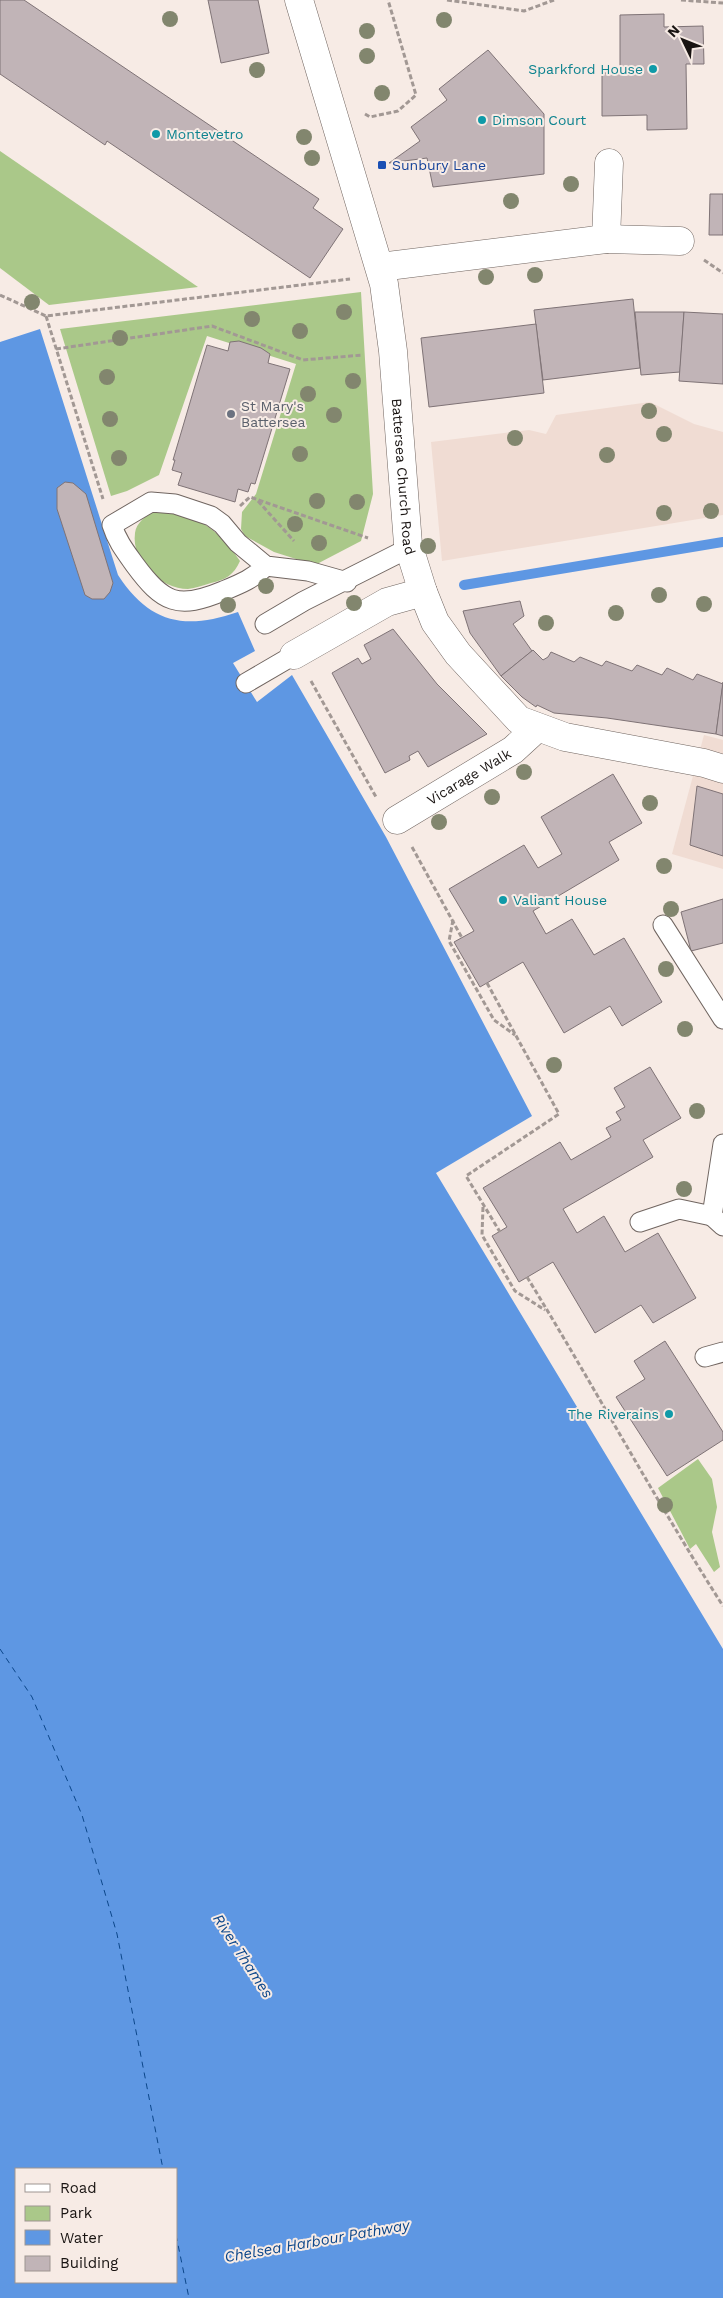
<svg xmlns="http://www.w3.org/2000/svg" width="723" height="2298" font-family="'Work Sans',sans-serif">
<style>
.built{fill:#f0dcd3}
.green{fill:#aac889}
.water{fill:#5e97e3;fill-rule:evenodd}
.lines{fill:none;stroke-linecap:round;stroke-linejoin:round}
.stream{stroke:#5e97e3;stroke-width:10}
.ferry{stroke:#0b468a;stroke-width:1;stroke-dasharray:6 5;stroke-linecap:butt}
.building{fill:#c1b4b7;stroke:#7f7376}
.service-casing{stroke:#706560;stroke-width:21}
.minor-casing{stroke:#706560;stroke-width:29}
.tertiary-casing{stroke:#706560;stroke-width:29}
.path{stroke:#a29894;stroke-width:3;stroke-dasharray:5 2.5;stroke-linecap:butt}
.service{stroke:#fff;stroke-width:19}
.minor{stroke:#fff;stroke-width:28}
.tertiary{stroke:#fff;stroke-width:28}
.tree{fill:#82866e}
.culture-dot{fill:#0f9aa8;stroke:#f7ebe5;stroke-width:2}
.transit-dot{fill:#1a4fb4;stroke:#f7ebe5;stroke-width:2}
.worship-dot{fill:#6b7280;stroke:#f7ebe5;stroke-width:2}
.labels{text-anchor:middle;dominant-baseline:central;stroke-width:4;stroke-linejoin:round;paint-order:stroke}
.culture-label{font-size:14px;fill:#0d838f;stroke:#f7ebe5;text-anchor:start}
.transit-label{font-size:14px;fill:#164399;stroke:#f7ebe5;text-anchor:start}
.worship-label{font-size:14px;fill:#5b616d;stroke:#f7ebe5;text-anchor:start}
.street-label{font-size:14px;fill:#191412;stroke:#f7ebe5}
.water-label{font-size:15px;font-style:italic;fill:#0b468a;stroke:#f7ebe5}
</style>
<rect width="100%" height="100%" fill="#f7ebe5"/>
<!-- built -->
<g class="built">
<polygon points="650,402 694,424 723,432 723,515 442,561 431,442 529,430 546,434 556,415"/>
<polygon points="704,735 723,740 723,869 672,854"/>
</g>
<!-- green -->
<g class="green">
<polygon points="0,151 198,287 49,305 0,268"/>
<polygon points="361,292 373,494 361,541 315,565 274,552 245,536 241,529 242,512 256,494 296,364 207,336 159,475 127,491 111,496 60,329"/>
<path d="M154 510C193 511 219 529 240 561 234 575 225 580 211 583 204 585 195 588 188 589 161 589 131 562 135 533 136 523 146 516 154 510Z"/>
<polygon points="698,1459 712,1479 717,1507 712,1532 720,1567 714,1572 696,1544 690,1549 658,1488"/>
</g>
<!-- water -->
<path class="water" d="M40 329 118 575C150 624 185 630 238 612L255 651 233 663 257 702 292 675 386 837 532 1116 436 1173 723 1649V2298H0V342ZM16 2169H176V2282H16Z"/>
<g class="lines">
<!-- stream -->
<polyline class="stream" points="464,585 723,542"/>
<!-- ferry -->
<g class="ferry">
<polyline points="0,1649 32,1697 82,1815 117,1934 163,2169"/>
<polyline points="176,2235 189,2298"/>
</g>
</g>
<!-- building -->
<g class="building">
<polygon points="0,0 24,0 319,199 313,208 343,229 310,278 107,141 105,145 0,74"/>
<polygon points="208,0 258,0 269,53 221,63"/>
<polygon points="664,14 664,27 703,26 704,64 686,64 687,129 647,130 647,115 602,116 602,73 620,73 620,15"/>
<polygon points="488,50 544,114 544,174 433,187 427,158 389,163 420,141 411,127 447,100 439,89"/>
<polygon points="710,194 723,194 723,235 709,235"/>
<polygon points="633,299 640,368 543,380 534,310"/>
<polygon points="635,312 684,312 680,372 641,375"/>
<polygon points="684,312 723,314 723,384 679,381"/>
<polygon points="536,324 544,393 429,407 421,338"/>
<polygon points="239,341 261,348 270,354 268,363 290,369 255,484 251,483 248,492 238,489 235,502 178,485 182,473 172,470 175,460 173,460 207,345 228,351 230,342"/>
<polygon points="65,482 73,483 86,494 113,583 110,592 104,599 92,599 85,595 57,509 57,488"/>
<polygon points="520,601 524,616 513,624 532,651 501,676 470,633 463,611"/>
<polygon points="393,629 437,684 487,734 428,767 418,751 409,756 410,760 385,773 332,673 358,658 362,664 371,659 364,645"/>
<polygon points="533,650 543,660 548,657 551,652 574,662 580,657 602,666 606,661 632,671 637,665 662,675 667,668 693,680 697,674 723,684 716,734 607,718 554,713 537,705 536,707 522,697 501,676"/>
<polygon points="723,682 723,736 716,734"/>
<polygon points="613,774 642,823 609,842 619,860 533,911 546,934 572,919 594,955 624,938 662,1002 622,1026 610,1006 564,1033 523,962 480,987 454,942 474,931 449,889 524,845 538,868 562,854 541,817"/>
<polygon points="697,786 723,794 723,856 690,845"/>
<polygon points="723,899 723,943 691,951 681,912"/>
<polygon points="650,1067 681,1118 643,1140 653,1157 563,1209 577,1233 604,1216 625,1252 658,1233 696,1298 653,1323 641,1305 595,1333 553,1262 519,1282 492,1236 507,1227 483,1188 560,1142 571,1160 611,1137 606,1128 621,1120 616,1112 625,1107 614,1088"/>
<polygon points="665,1341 723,1432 723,1440 667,1476 616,1397 645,1379 634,1361"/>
</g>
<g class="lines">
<!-- service casing -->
<g class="service-casing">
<g id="service">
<path d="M266 566C253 579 240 584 223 591 178 610 163 603 135 565 125 551 117 541 112 525L151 502 175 504 211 516 222 524 238 543 266 566 308 571 347 582"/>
<polyline points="265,624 304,601 409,548"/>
<polyline points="246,683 294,655"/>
<polyline points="663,925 723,1019"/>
<polyline points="723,1144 712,1216 723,1226"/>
<polyline points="640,1222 679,1209 712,1216"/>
<polyline points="705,1357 723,1352"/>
</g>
</g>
<!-- minor casing -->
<g class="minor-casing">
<g id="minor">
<polyline points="606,239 680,241"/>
<polyline points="380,267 606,239 609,163"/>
<polyline points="294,655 387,602 423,592"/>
<path id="s1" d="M397 820 513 750 537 728"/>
</g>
</g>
<!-- tertiary casing -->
<g class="tertiary-casing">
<g id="tertiary">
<path id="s2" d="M299 0 384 284 393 351 408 544 423 592 435 622 458 654 519 720 565 737 704 763 723 769"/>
</g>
</g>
<!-- path -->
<g class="path">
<polyline points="447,0 524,11 554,0"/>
<polyline points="681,0 723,3"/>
<polyline points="365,114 370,117 398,111 416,95 388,0"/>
<polyline points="704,260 723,273"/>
<polyline points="0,295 46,316 350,279"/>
<polyline points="46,316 103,499"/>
<polyline points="56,349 212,326 303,360 363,355"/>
<polyline points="258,501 294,541"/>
<polyline points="240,506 250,497 368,538"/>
<polyline points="311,681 376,797"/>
<polyline points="412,847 462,938"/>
<polyline points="453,920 449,941 494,1020 515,1035"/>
<polyline points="487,983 559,1114 466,1176 500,1232"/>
<polyline points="483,1207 482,1235 515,1291 545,1310"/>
<path d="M527 1277C594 1386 654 1498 723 1606"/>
</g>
<!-- service -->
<use href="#service" class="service"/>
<!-- minor -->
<use href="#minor" class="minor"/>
<!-- tertiary -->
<use href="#tertiary" class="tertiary"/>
</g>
<!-- trees -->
<g class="tree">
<circle cx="170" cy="19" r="8"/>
<circle cx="444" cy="20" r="8"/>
<circle cx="367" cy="31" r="8"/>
<circle cx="367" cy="56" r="8"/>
<circle cx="257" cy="70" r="8"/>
<circle cx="382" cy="93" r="8"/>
<circle cx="304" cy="137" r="8"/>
<circle cx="312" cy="158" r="8"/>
<circle cx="571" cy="184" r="8"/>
<circle cx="511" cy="201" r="8"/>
<circle cx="535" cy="275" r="8"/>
<circle cx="486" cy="277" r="8"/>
<circle cx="32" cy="302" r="8"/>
<circle cx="344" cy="312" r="8"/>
<circle cx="252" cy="319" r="8"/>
<circle cx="300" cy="331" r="8"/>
<circle cx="120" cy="338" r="8"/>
<circle cx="107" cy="377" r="8"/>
<circle cx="353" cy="381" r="8"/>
<circle cx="308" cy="394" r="8"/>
<circle cx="649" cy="411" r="8"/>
<circle cx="334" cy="415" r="8"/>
<circle cx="110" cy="419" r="8"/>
<circle cx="664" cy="434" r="8"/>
<circle cx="515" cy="438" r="8"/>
<circle cx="300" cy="454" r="8"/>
<circle cx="607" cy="455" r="8"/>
<circle cx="119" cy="458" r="8"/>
<circle cx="317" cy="501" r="8"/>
<circle cx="357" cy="502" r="8"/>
<circle cx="711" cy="511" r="8"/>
<circle cx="664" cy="513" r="8"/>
<circle cx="295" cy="524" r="8"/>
<circle cx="319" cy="543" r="8"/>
<circle cx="428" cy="546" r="8"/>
<circle cx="266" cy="586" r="8"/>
<circle cx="659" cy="595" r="8"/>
<circle cx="354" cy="603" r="8"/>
<circle cx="704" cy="604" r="8"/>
<circle cx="228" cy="605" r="8"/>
<circle cx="616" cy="613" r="8"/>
<circle cx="546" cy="623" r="8"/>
<circle cx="524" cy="772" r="8"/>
<circle cx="492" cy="797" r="8"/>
<circle cx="650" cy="803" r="8"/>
<circle cx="439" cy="822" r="8"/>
<circle cx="664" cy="866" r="8"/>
<circle cx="671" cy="909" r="8"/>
<circle cx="666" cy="969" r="8"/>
<circle cx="685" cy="1029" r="8"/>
<circle cx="554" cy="1065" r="8"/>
<circle cx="697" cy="1111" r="8"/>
<circle cx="684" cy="1189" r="8"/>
<circle cx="665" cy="1505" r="8"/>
</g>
<!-- markers -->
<g class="culture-dot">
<circle cx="653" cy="69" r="5"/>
<circle cx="482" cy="120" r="5"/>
<circle cx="156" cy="134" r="5"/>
<circle cx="503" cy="900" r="5"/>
<circle cx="669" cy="1414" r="5"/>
</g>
<rect class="transit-dot" x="377" y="160" width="10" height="10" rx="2.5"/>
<circle class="worship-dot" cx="231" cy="414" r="5"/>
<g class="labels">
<!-- culture labels -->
<g class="culture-label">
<text x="643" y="69" text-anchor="end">Sparkford House</text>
<text x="492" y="120">Dimson Court</text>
<text x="166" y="134">Montevetro</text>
<text x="513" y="900">Valiant House</text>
<text x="659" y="1414" text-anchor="end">The Riverains</text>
</g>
<!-- transit labels -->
<g class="transit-label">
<text x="392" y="165">Sunbury Lane</text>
</g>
<!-- worship labels -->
<g class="worship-label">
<text x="241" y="406">St Mary's<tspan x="241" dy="16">Battersea</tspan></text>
</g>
<!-- street labels -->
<g class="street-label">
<text stroke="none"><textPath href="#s2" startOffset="490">Battersea Church Road</textPath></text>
<text stroke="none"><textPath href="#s1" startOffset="84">Vicarage Walk</textPath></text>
</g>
<!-- water labels -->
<g class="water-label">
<text transform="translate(243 1956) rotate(57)">River Thames</text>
<text transform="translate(317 2241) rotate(-10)">Chelsea Harbour Pathway</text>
</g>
</g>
<!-- legend -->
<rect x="15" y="2168" width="162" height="115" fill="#f7ebe5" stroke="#9e9591"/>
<rect x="25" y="2184" width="25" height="8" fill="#ffffff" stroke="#9e9591"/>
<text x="60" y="2193" font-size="15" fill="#191412">Road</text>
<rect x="25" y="2206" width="25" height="15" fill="#aac889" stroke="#9e9591"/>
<text x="60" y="2218" font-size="15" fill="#191412">Park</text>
<rect x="25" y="2230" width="25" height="15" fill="#5e97e3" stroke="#9e9591"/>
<text x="60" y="2243" font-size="15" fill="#191412">Water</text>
<rect x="25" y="2256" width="25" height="15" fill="#c1b4b7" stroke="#9e9591"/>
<text x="60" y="2268" font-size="15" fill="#191412">Building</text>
<!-- north arrow -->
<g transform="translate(683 40) rotate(313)" stroke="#f7ebe5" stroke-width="4" paint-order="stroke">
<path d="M0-4L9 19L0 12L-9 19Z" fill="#191412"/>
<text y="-8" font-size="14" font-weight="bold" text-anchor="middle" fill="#191412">N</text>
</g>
</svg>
